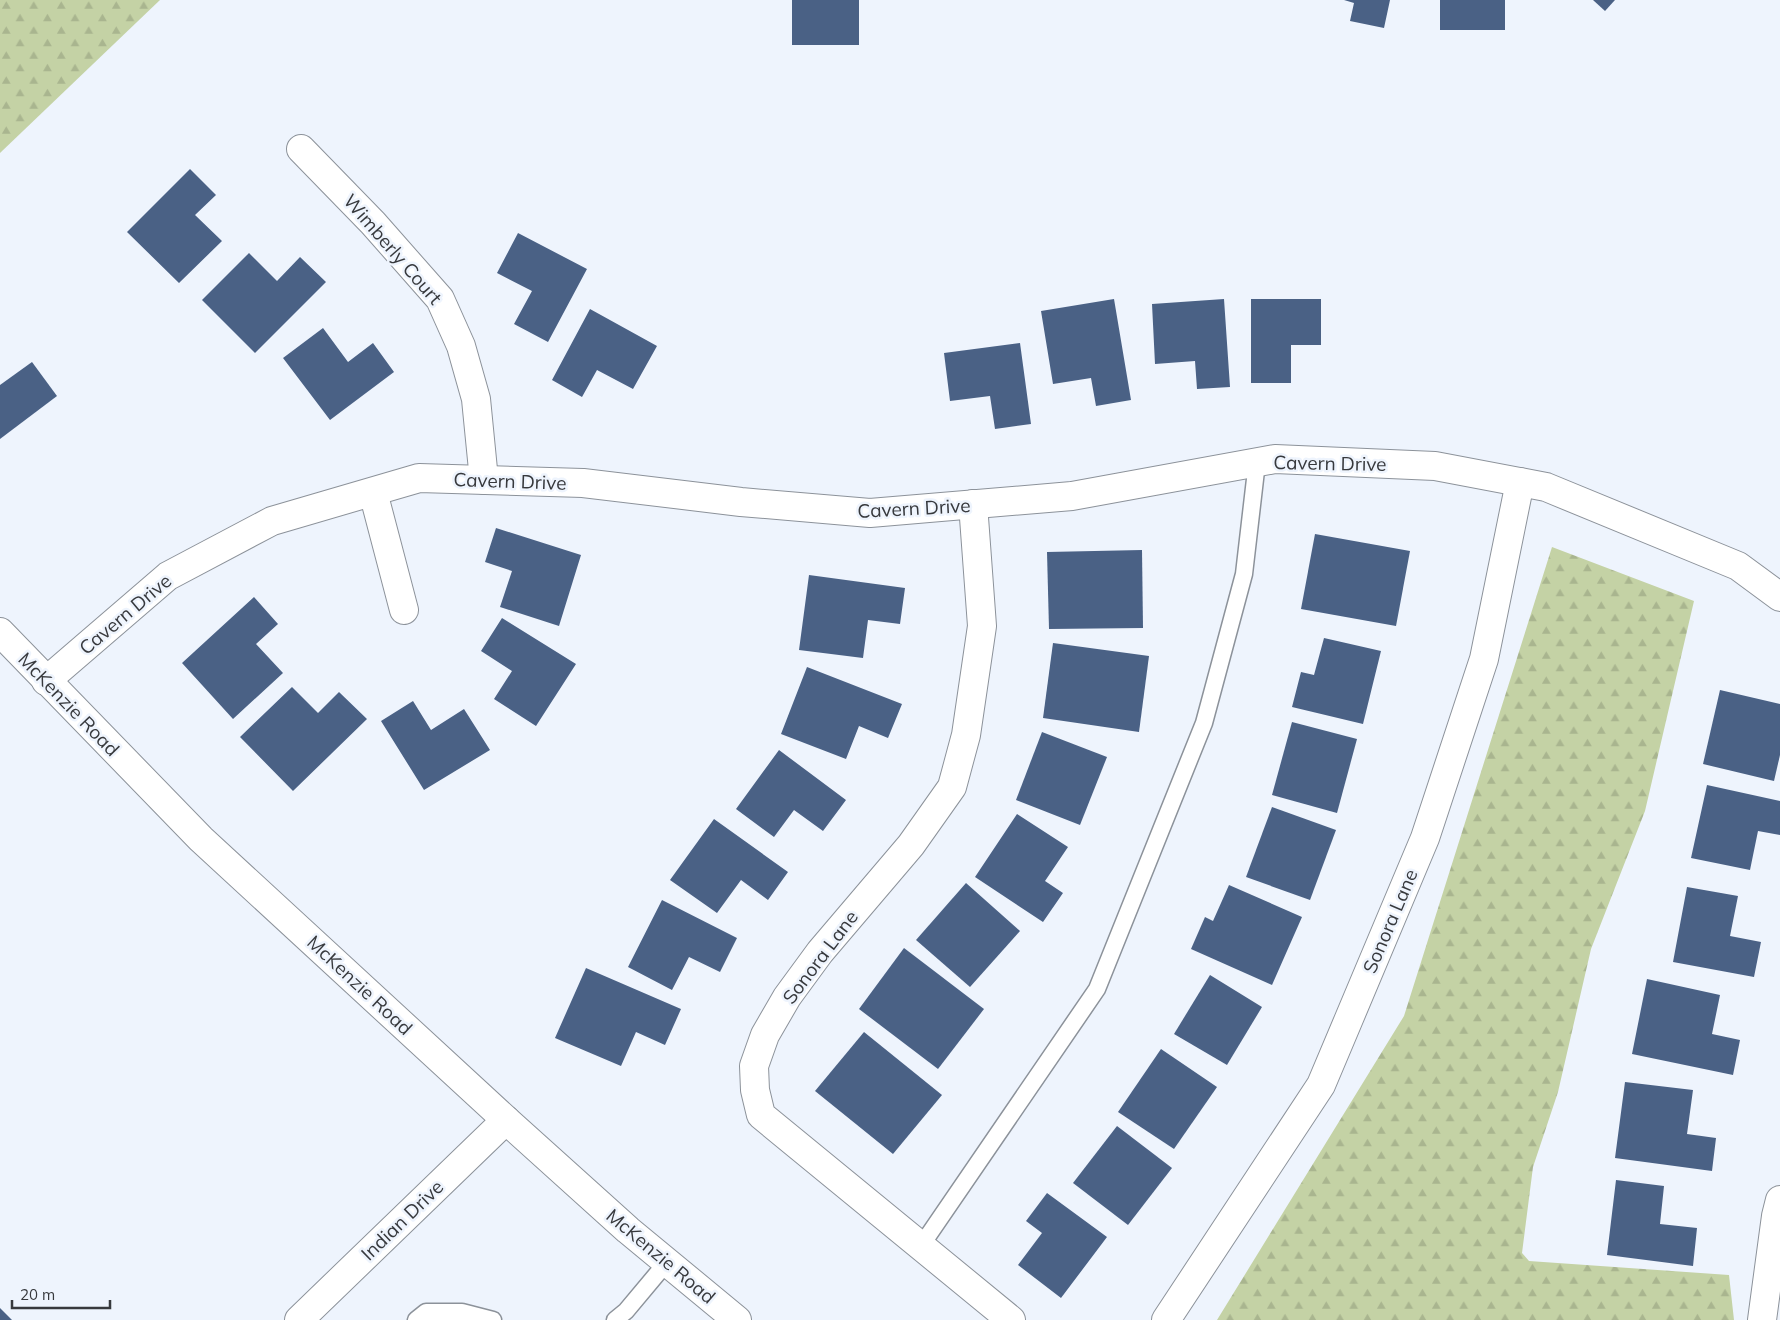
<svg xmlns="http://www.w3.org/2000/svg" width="1780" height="1320" font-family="Mulish,sans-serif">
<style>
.forest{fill:url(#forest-firs)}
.building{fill:#4a6185}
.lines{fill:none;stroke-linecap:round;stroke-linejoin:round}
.lane-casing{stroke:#8c929a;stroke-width:19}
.street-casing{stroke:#8c929a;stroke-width:30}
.secondary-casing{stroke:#8c929a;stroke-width:30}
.lane{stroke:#fff;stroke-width:16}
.street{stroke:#fff;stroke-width:28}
.secondary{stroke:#fff;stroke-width:28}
.labels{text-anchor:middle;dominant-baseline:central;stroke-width:5;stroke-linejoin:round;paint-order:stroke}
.street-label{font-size:19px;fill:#37393d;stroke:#eef4fd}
</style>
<defs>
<pattern id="forest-firs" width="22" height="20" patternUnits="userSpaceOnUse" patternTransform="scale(1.25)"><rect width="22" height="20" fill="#c4d2a5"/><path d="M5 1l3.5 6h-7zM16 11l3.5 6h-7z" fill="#a9b58f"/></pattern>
</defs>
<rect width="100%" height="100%" fill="#eef4fd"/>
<!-- forest -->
<g class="forest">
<polygon points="0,0 160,0 0,153"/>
<polygon points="1552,547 1694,601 1645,811 1591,949 1558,1092 1533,1167 1522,1253 1529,1261 1729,1275 1734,1320 1217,1320 1404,1016"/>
</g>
<!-- building -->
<g class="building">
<rect x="792" y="0" width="67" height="45"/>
<polygon points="1344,0 1390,0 1384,28 1350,21 1354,3"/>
<rect x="1440" y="0" width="65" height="30"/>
<polygon points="1593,0 1615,0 1605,11"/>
<polygon points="190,169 216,195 195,215 222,241 179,283 127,232"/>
<polygon points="518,233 587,269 548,342 514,324 532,291 497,273"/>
<polygon points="249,253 277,281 300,257 326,282 255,353 202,300"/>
<polygon points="1114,299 1131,400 1096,406 1091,378 1053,384 1041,311"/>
<polygon points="1224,299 1230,387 1197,389 1195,361 1155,364 1152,304"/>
<polygon points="1251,299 1321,299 1321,345 1291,345 1291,383 1251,383"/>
<polygon points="590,309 657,346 633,389 597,370 582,397 552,380"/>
<polygon points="323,328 348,362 373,343 394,372 330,420 283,358"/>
<polygon points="1020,343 1031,424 995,429 990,396 950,401 944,353"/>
<polygon points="32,362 57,396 0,439 0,385"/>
<polygon points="496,528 581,555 559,626 500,607 512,571 485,562"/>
<polygon points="1315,534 1410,551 1396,626 1301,609"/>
<polygon points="1142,550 1143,628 1049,629 1047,552"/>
<polygon points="809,575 905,588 900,624 868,620 863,658 799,650"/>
<polygon points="254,597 278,624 256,644 283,673 233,719 182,663"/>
<polygon points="502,618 576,664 536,726 494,699 512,671 481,651"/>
<polygon points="1324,638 1381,651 1363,724 1292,707 1301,672 1314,675"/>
<polygon points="1053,643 1149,656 1139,732 1043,718"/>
<polygon points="807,667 902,704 888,738 859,726 846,759 781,734"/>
<polygon points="292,687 318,713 339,692 367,719 293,791 240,737"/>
<polygon points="1720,690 1780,704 1780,755 1774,781 1703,764"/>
<polygon points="413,701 431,730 464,709 490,750 424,790 381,721"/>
<polygon points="1292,722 1357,739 1337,813 1272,795"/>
<polygon points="1042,732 1107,757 1080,825 1016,800"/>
<polygon points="779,750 846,800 823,831 794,810 774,837 736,809"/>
<polygon points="1707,785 1780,801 1780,835 1758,831 1750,870 1691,858"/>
<polygon points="1272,807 1336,830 1310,900 1246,877"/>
<polygon points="1017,814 1068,847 1045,881 1063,893 1043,922 975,877"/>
<polygon points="714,819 788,872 768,900 741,880 717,913 670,880"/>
<polygon points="966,883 1020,931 970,987 916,940"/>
<polygon points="1229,885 1302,917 1272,985 1191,949 1205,917 1213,921"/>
<polygon points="1687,887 1738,896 1730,936 1761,942 1754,977 1673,962"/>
<polygon points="662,900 737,938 720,972 689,957 672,990 628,967"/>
<polygon points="904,948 984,1009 938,1069 859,1009"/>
<polygon points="586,968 681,1009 665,1045 636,1032 621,1066 555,1038"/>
<polygon points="1210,975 1262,1007 1227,1065 1174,1034"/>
<polygon points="1647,979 1720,995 1712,1034 1740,1040 1733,1075 1632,1054"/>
<polygon points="864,1032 942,1095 893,1154 815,1091"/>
<polygon points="1161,1049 1217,1087 1174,1149 1118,1112"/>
<polygon points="1625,1082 1693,1090 1687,1134 1716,1138 1712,1171 1615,1158"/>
<polygon points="1117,1126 1172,1168 1128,1225 1073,1183"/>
<polygon points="1616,1180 1664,1186 1660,1224 1697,1228 1693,1266 1607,1255"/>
<polygon points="1047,1193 1107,1237 1061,1298 1018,1265 1042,1233 1026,1221"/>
<polygon points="0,1308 12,1320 0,1320"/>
</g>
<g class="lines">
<!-- lane casing -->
<g class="lane-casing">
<g id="lane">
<polyline points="921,1246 1097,989 1204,723 1244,574 1257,462"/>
<polyline points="416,1320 426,1312 462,1312 493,1320"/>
<polyline points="615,1320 626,1311 667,1262"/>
</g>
</g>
<!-- street casing -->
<g class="street-casing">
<g id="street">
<polyline points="301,149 373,223 440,299 461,346 476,399 484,480"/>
<polyline points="373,492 404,610"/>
<polyline points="973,504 982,626 966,735 952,787 911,845 820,952 787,997 765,1035 754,1066 755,1090 761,1115 1011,1320"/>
<polyline points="46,681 168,576 272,521 419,478 583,483 741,502 870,513 1072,496 1275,459 1435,466 1546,487 1738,566 1780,597"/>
<polyline points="299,1320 506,1120"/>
<polyline points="1166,1320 1321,1085 1348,1021 1425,838 1484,659 1520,482"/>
<polyline points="1762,1320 1776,1216 1780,1200"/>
</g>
</g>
<!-- secondary casing -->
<g class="secondary-casing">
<polyline id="secondary" points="0,632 201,839 506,1120 628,1230 737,1320"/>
</g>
<!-- lane -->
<use href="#lane" class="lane"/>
<!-- street -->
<use href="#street" class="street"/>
<!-- secondary -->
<use href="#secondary" class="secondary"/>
</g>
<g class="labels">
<!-- street labels -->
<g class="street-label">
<text transform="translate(393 249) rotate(49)">Wimberly Court</text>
<text transform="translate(1330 463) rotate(1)">Cavern Drive</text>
<text transform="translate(510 481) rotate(2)">Cavern Drive</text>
<text transform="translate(914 508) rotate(-3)">Cavern Drive</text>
<text transform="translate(125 614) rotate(-40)">Cavern Drive</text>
<text transform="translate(69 704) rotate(46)">McKenzie Road</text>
<text transform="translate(1390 921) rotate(-67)">Sonora Lane</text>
<text transform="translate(820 957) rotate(-53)">Sonora Lane</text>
<text transform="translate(360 985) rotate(43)">McKenzie Road</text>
<text transform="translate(402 1220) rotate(-44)">Indian Drive</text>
<text transform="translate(661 1256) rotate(40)">McKenzie Road</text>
</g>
</g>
<!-- scale -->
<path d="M12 1300v8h98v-8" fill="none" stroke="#37393d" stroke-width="2.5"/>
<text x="20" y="1300" font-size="15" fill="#37393d" stroke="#eef4fd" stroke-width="4" paint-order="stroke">20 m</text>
</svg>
